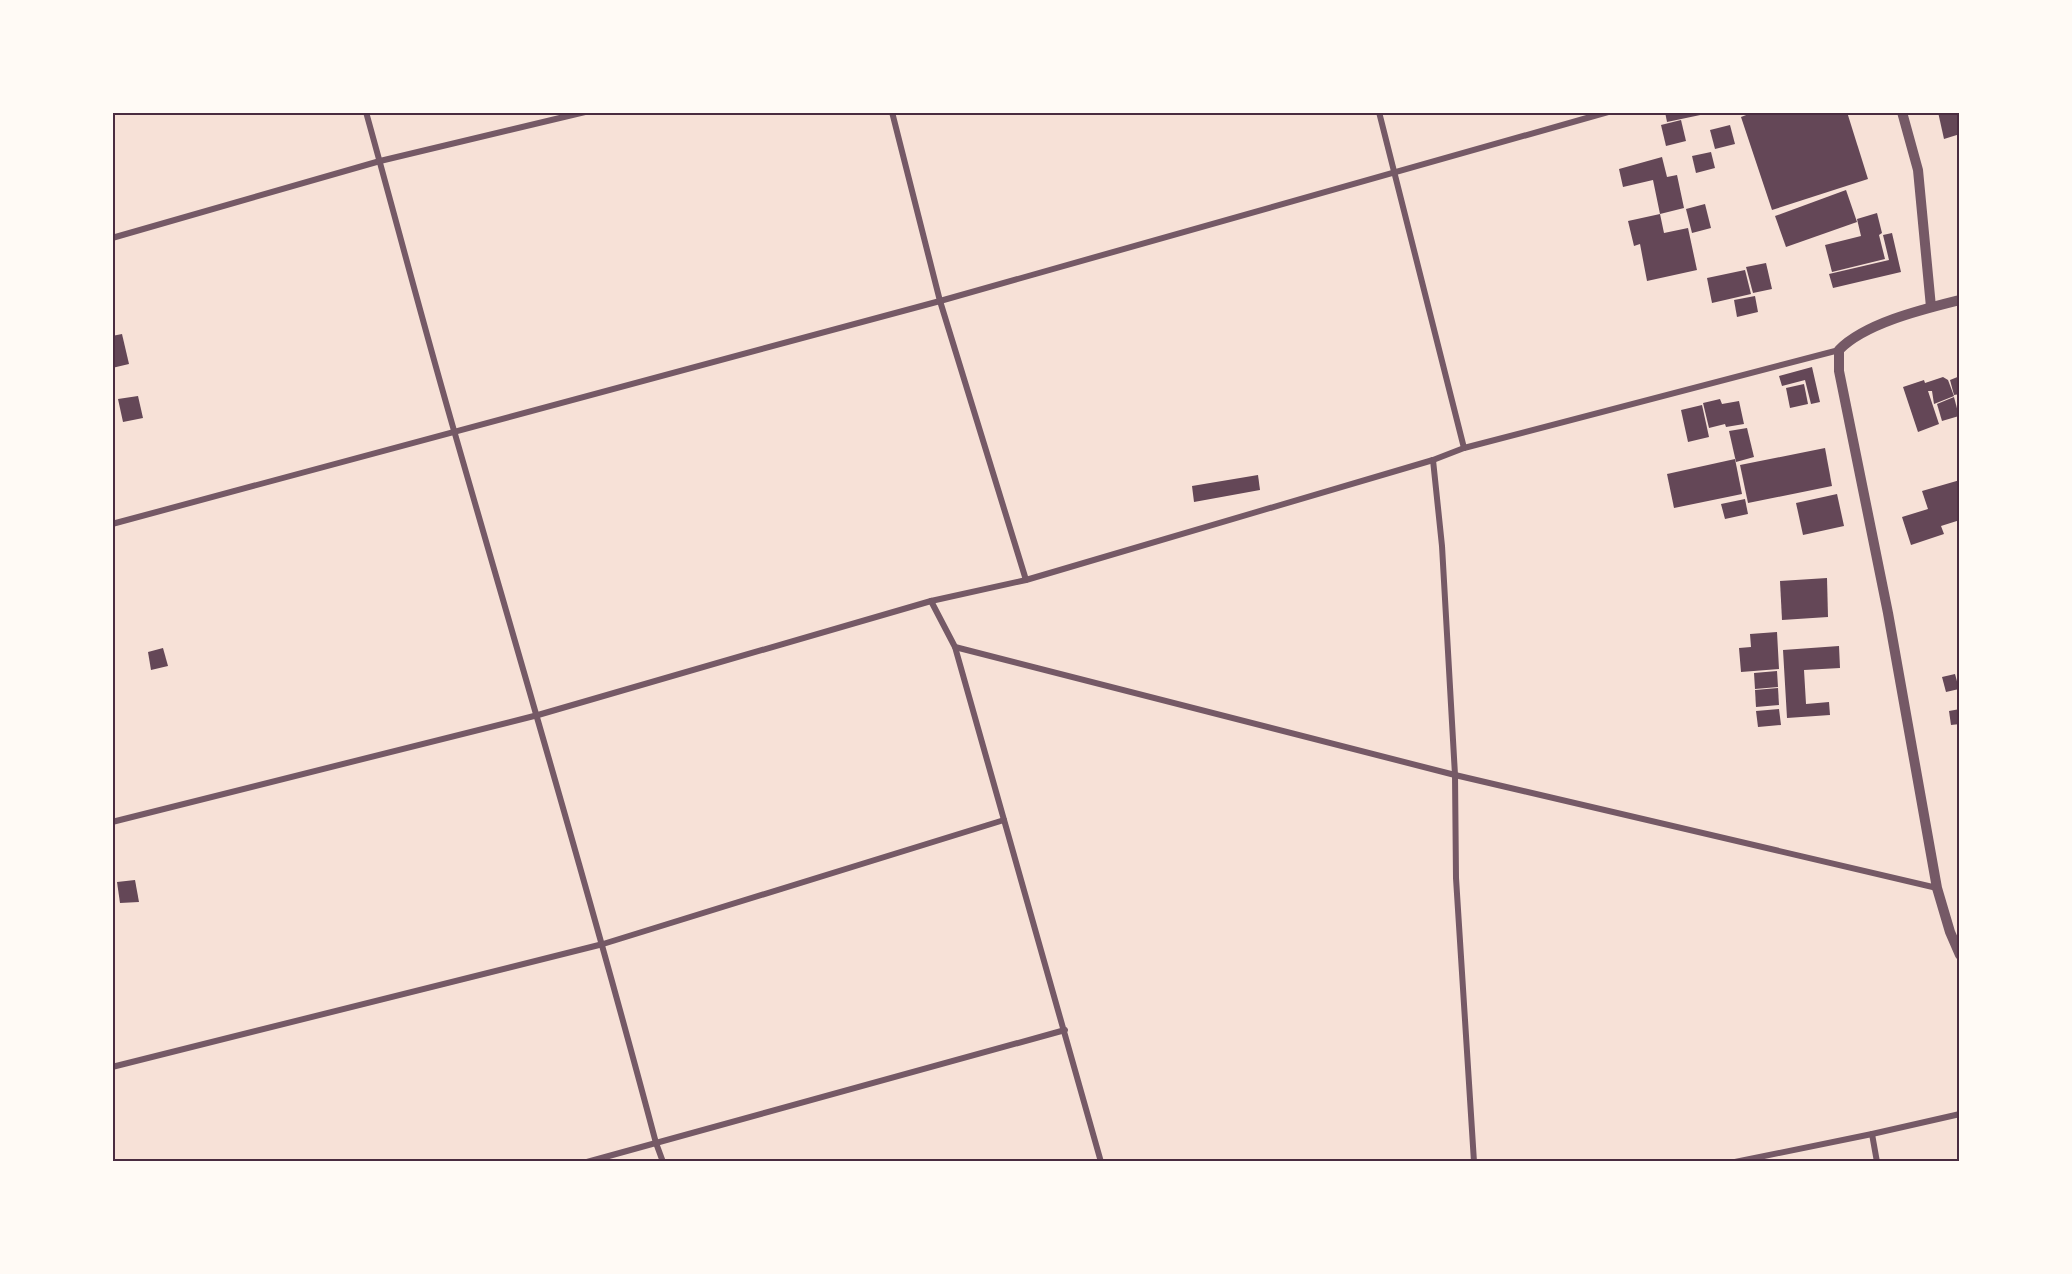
<svg xmlns="http://www.w3.org/2000/svg" width="2072" height="1274" font-family="'Asap Condensed',sans-serif">
<style>
.building{fill:#644757}
.lines{fill:none;stroke-linecap:round;stroke-linejoin:round}
.minor{stroke:#755966;stroke-width:6}
.tertiary{stroke:#755966;stroke-width:10}
.neatline{fill:none;stroke:#4a2c40;stroke-width:2}
</style>
<rect width="100%" height="100%" fill="#f7e1d7"/>
<!-- building -->
<g class="building">
<polygon points="1665,112 1705,112 1705,114 1667,122"/>
<polygon points="1754,112 1847,112 1868,179 1772,210 1741,117"/>
<polygon points="1938,112 1960,112 1960,134 1944,139"/>
<polygon points="1681,120 1686,141 1666,146 1661,125"/>
<polygon points="1730,125 1735,144 1715,149 1710,130"/>
<polygon points="1711,152 1715,168 1696,173 1692,156"/>
<polygon points="1662,157 1667,177 1677,175 1684,208 1660,214 1653,180 1623,187 1619,169"/>
<polygon points="1846,190 1857,222 1786,247 1775,216"/>
<polygon points="1705,204 1711,228 1692,233 1686,209"/>
<polygon points="1877,213 1882,233 1879,235 1885,259 1832,272 1825,245 1861,236 1857,219"/>
<polygon points="1660,214 1664,233 1688,228 1697,270 1647,281 1640,244 1634,246 1628,221"/>
<polygon points="1892,233 1901,272 1833,288 1829,274 1889,260 1883,235"/>
<polygon points="1766,263 1772,289 1753,293 1746,267"/>
<polygon points="1745,270 1751,294 1712,303 1707,278"/>
<polygon points="1755,296 1758,312 1737,317 1734,300"/>
<polygon points="122,334 129,364 112,368 112,336"/>
<polygon points="1812,367 1820,402 1811,404 1805,380 1782,386 1779,376"/>
<polygon points="1960,376 1960,394 1954,395 1950,380"/>
<polygon points="1943,377 1948,380 1954,396 1934,404 1932,391 1928,391 1939,424 1918,432 1903,387 1924,380 1925,383"/>
<polygon points="1804,384 1808,404 1790,408 1786,388"/>
<polygon points="138,396 143,418 123,422 118,399"/>
<polygon points="1954,397 1959,416 1942,421 1937,404"/>
<polygon points="1720,399 1722,404 1739,401 1744,424 1726,427 1725,424 1709,428 1703,403"/>
<polygon points="1702,405 1709,437 1688,442 1681,410"/>
<polygon points="1747,428 1754,457 1736,462 1729,431"/>
<polygon points="1825,448 1832,486 1748,503 1740,465"/>
<polygon points="1735,459 1742,494 1674,508 1667,474"/>
<polygon points="1258,475 1260,490 1194,502 1192,486"/>
<polygon points="1960,480 1960,520 1941,526 1944,534 1911,545 1902,517 1928,509 1922,491"/>
<polygon points="1837,494 1844,526 1803,535 1796,503"/>
<polygon points="1745,499 1748,514 1725,519 1721,504"/>
<polygon points="1827,578 1828,617 1782,620 1780,581"/>
<polygon points="1777,632 1779,669 1741,672 1739,648 1751,647 1750,634"/>
<polygon points="1839,646 1840,668 1804,670 1806,704 1829,702 1830,715 1787,718 1783,650"/>
<polygon points="163,648 168,666 151,670 148,652"/>
<polygon points="1777,671 1778,687 1755,689 1754,673"/>
<polygon points="1955,674 1959,689 1946,692 1942,677"/>
<polygon points="1778,688 1779,705 1756,707 1755,690"/>
<polygon points="1779,709 1781,725 1758,727 1756,711"/>
<polygon points="1960,709 1960,724 1951,725 1949,711"/>
<polygon points="135,880 139,902 120,903 117,882"/>
</g>
<g class="lines">
<!-- minor -->
<g class="minor">
<path d="M366 112C396 220 424 327 455 434 523 670 593 906 656 1143L663 1162"/>
<polyline points="892,112 940,301 1026,580"/>
<polyline points="1379,112 1464,448"/>
<polyline points="112,238 380,161 585,112"/>
<polyline points="1433,460 1442,546 1455,775 1456,878 1474,1162"/>
<polyline points="112,524 940,301 1608,112"/>
<polyline points="931,601 955,647 1101,1162"/>
<polyline points="955,647 1455,775 1937,888"/>
<polyline points="112,822 538,715 931,601 1026,580 1433,460 1464,448 1839,350"/>
<polyline points="112,1067 603,944 1004,820"/>
<polyline points="1872,1134 1877,1162"/>
<polyline points="587,1162 1065,1030"/>
<polyline points="1735,1162 1872,1134 1960,1114"/>
</g>
<!-- tertiary -->
<g class="tertiary">
<polyline points="1902,112 1918,170 1931,307"/>
<path d="M1960 300C1924 309 1865 323 1839 350V371L1888 613 1937 888 1950 932 1960 955"/>
</g>
</g>
<!-- border -->
<rect width="2072" height="1274" fill="none" stroke="#fffaf5" stroke-width="228"/>
<rect x="114" y="114" width="1844" height="1046" class="neatline"/>
</svg>
